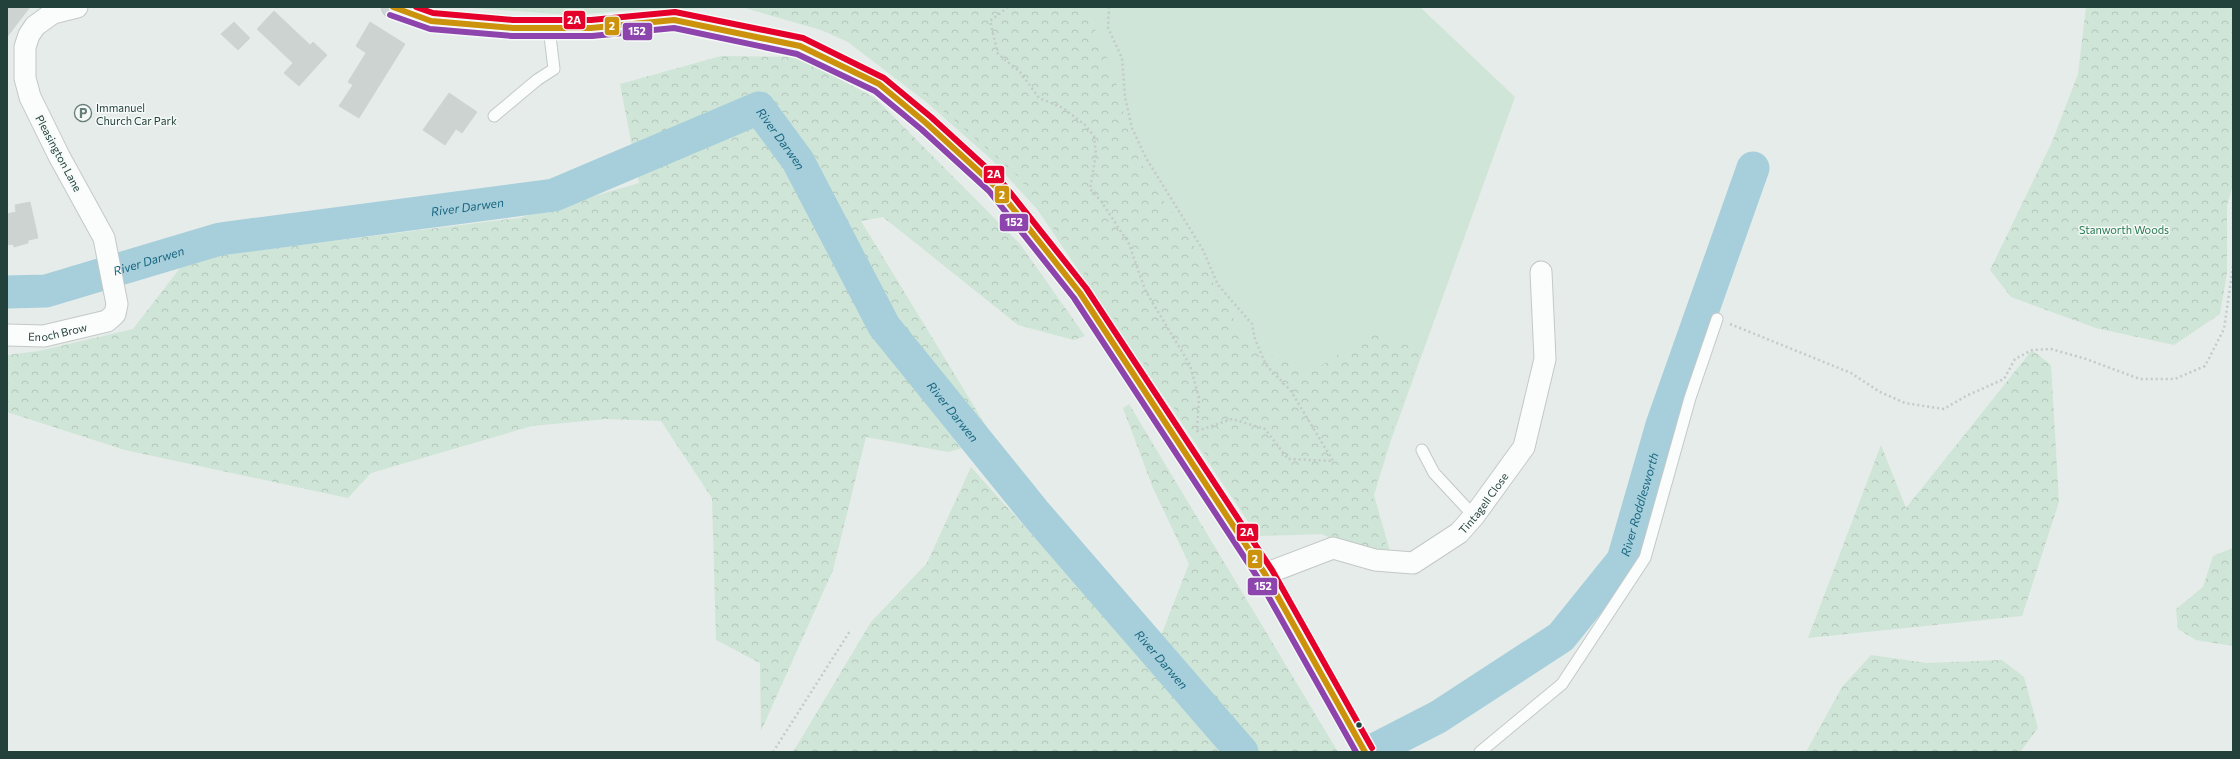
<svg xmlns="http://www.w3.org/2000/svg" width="2240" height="759" font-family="Commissioner,sans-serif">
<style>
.green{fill:#cfe5d7}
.forest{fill:url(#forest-crowns)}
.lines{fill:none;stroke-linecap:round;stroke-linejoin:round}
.river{stroke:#a6cfdb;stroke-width:33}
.building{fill:#cdd3d1;stroke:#cfd5d2}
.service-casing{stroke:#c3c9c7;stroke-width:13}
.minor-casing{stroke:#c3c9c7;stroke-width:23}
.primary-casing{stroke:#c2cbc8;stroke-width:24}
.path{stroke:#c2cbc9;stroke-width:2.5;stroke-dasharray:2 3;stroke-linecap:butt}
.service{stroke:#fbfcfc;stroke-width:11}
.minor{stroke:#fbfcfc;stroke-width:21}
.primary{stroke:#ced7d5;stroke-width:22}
.bus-1-casing{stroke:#f5faf8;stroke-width:9}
.bus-2-casing{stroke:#f5faf8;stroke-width:9}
.bus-3-casing{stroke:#f5faf8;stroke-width:9}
.bus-1{stroke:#cc920c;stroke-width:6}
.bus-2{stroke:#8e44ad;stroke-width:6}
.bus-3{stroke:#e4002b;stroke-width:6}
.bus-dot{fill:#22413b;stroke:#f5faf8;stroke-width:1.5}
.labels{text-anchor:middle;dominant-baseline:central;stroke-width:3;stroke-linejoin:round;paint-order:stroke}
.poi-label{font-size:11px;fill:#22413b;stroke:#f5faf8;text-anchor:start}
.street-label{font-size:11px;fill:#22413b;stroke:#f5faf8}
.park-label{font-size:11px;fill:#2a7a4f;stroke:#f5faf8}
.water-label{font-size:12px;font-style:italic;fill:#196680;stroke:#f5faf8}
.line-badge{stroke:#f5faf8;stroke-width:1.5}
.badge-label{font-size:11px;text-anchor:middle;font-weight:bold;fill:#fff}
</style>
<defs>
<pattern id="forest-crowns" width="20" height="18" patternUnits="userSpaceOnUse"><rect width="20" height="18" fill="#cfe5d7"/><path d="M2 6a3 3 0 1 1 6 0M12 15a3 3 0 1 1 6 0" fill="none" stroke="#b1c6b9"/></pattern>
</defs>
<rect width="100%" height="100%" fill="#e6ece9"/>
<!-- green -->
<polygon class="green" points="458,7 1420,7 1515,97 1390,443 1374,495 1390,551 1373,559 1322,534 1258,536 1037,209 991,159 925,101 848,42 803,22 748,8 647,9 571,15"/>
<!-- forest -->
<g class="forest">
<polygon points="741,7 1086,7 1115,78 1129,134 1150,183 1186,230 1216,289 1251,348 1311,372 1374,332 1421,351 1394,423 1372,496 1387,549 1374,558 1323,532 1259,535 1019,177 947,114 856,40"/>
<polygon points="2086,7 2233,7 2233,185 2227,205 2227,273 2220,314 2174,345 2096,328 2011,297 1990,270 2052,142 2078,74"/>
<polygon points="721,56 799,57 875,98 1020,244 1085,336 1074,340 1018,325 883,217 861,221 994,439 948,452 866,437 833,570 761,731 760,663 716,640 712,498 661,421 606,419 532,426 371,473 348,498 125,450 7,412 7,355 39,351 133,329 187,259 519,218 639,183 620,84"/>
<polygon points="2032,350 2051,365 2059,502 2022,616 1808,638 1881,445 1906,508"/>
<polygon points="1129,404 1338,752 1251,752 1160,638 1189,564 1153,488 1123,408"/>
<polygon points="971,467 1227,752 793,752 871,622 927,563"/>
<polygon points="2233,548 2233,646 2196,640 2178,629 2176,609 2203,587 2213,556"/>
<polygon points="1871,655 1927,663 2002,660 2024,677 2038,728 2020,752 1806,752 1842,687"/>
</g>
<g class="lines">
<!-- river -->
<g class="river">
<path id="s1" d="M7 292 46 291 220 239 554 195 759 108 798 161 884 326 1036 514 1242 752"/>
<path id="s2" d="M1370 752 1438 717 1561 637 1623 560 1662 425 1753 168"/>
</g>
</g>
<!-- building -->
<g class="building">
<polygon points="7,7 30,7 7,37"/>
<polygon points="274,11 310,45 313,42 327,55 299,86 284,73 293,63 257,29"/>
<polygon points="234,22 250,38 238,50 221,34"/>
<polygon points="370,22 405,44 359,118 339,106 353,85 348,82 366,53 356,46"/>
<polygon points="449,93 477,112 462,133 456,129 445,145 423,130"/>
<polygon points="30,202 38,238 28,240 28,243 14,247 13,244 7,245 7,214 16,212 15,205"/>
</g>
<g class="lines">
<!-- service casing -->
<g class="service-casing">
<g id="service">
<polyline points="494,116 537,80 554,69 549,28"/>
<polyline points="1422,450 1434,473 1474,516"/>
<polyline points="1480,752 1562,684 1645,558 1690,398 1717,319"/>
</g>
</g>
<!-- minor casing -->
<g class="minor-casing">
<g id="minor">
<path id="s3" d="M7 335 44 336 107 321 115 314 117 304 104 238 59 156 30 97 25 78V47L29 35 35 26 53 13 77 7"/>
<path id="s4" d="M1265 574 1333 548 1375 560 1413 563 1459 533 1474 516 1524 447 1545 359 1541 272"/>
</g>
</g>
<!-- primary casing -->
<g class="primary-casing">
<polyline id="primary" points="393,7 431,21 513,28 591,28 674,20 800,46 879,84 926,123 995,186 1080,293 1265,574 1365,752"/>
</g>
<!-- path -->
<g class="path">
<polyline points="1008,7 990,21 998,54 1020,72 1039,98 1063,108 1085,125 1094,136 1096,154 1090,189 1101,201 1129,244 1145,290 1190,365 1199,398 1197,431 1232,419 1265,429 1288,459 1333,461 1291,391 1266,365 1255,339 1252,324 1218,285 1203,250 1146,158 1132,128 1125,97 1122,58 1108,28 1109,7"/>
<polyline points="2233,202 2233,229"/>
<polyline points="1730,324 1851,373 1880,392 1905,403 1944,409 1966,396 2004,379 2015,359 2032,350 2051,349 2086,359 2140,379 2175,379 2205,366 2224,329 2233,266"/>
<polyline points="773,752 850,631"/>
</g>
<!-- service -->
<use href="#service" class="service"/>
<!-- minor -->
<use href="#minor" class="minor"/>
<!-- primary -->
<use href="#primary" class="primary"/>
<!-- bus-1 casing -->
<g class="bus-1-casing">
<polyline id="bus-1" points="393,7 431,21 513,28 591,28 674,20 800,46 879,84 926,123 995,186 1080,293 1265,574 1365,752"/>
</g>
<!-- bus-2 casing -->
<g class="bus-2-casing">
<polyline id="bus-2" points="390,15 430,29 512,36 592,36 674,28 797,54 875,91 921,129 989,191 1074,298 1258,578 1356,752"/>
</g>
<!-- bus-3 casing -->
<g class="bus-3-casing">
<polyline id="bus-3" points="416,7 433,13 513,20 591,20 675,12 803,38 884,78 931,117 1001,181 1086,288 1272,570 1372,748"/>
</g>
<!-- bus-1 -->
<use href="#bus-1" class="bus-1"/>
<!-- bus-2 -->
<use href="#bus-2" class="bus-2"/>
<!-- bus-3 -->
<use href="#bus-3" class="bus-3"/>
</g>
<!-- icons -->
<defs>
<g id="parking-ring" transform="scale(0.9)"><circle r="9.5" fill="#f5faf8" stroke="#677d78" stroke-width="1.5"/><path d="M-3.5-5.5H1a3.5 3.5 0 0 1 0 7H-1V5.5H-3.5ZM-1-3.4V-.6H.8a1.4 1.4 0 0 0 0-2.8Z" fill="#677d78"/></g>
</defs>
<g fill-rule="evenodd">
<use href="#parking-ring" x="83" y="113"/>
</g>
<!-- markers -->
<circle class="bus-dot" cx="1359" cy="725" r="3.5"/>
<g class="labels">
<!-- poi labels -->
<g class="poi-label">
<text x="96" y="107">Immanuel<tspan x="96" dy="13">Church Car Park</tspan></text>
</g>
<!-- street labels -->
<g class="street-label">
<text transform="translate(59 153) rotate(62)">Pleasington Lane</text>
<text stroke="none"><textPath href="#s3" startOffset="51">Enoch Brow</textPath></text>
<text stroke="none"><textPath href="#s4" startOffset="248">Tintagell Close</textPath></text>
</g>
<!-- park labels -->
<g class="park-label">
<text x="2124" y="229">Stanworth Woods</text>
</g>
<!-- water labels -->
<g class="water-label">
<text stroke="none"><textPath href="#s1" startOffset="818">River Darwen</textPath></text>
<text stroke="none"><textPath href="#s1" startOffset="470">River Darwen</textPath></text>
<text stroke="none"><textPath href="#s1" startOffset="146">River Darwen</textPath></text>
<text stroke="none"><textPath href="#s1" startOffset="1142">River Darwen</textPath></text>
<text stroke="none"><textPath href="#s2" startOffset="380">River Roddlesworth</textPath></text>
<text stroke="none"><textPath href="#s1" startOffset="1466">River Darwen</textPath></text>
</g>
</g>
<g class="line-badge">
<rect x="563" y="10" width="23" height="20" rx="4" fill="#e4002b"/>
<rect x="604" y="16" width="16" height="20" rx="4" fill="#cc920c"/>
<rect x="622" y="22" width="31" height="19" rx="4" fill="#8e44ad"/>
<rect x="983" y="165" width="22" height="19" rx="4" fill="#e4002b"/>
<rect x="994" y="185" width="16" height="19" rx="4" fill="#cc920c"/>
<rect x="999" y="213" width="30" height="19" rx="4" fill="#8e44ad"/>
<rect x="1236" y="523" width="23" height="19" rx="4" fill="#e4002b"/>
<rect x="1247" y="549" width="16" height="20" rx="4" fill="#cc920c"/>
<rect x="1247" y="577" width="31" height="19" rx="4" fill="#8e44ad"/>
</g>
<g class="badge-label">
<text x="574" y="24">2A</text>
<text x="612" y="30">2</text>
<text x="637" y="35">152</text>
<text x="994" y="178">2A</text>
<text x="1002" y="199">2</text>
<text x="1014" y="226">152</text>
<text x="1247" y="536">2A</text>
<text x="1255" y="563">2</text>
<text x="1263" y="590">152</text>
</g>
<!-- border -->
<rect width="2240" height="759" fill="none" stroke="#22413b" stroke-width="16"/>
</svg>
